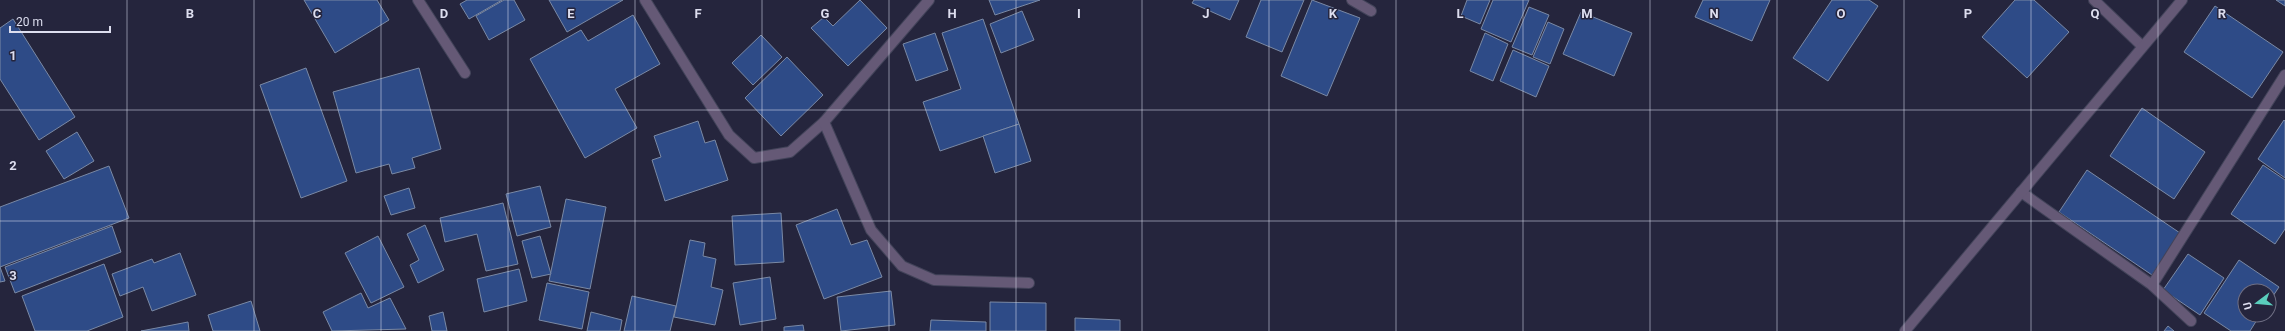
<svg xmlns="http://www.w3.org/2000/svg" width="2285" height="331" font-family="Roboto,sans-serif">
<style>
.building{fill:#2e4b87;stroke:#7a89a5}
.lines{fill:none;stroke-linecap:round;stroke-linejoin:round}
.minor-casing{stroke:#424359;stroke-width:12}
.minor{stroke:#655976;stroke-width:10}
.grid{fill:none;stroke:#dddeef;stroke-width:1;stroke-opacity:0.55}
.grid-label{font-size:13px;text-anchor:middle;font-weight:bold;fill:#dddeef;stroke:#25253d;stroke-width:3;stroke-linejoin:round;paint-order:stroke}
</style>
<rect width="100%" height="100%" fill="#25253d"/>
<!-- building -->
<g class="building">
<polygon points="304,0 377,0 389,20 335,53"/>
<polygon points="467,0 502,0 469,19 460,4"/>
<polygon points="504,0 514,0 525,20 489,40 476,16"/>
<polygon points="549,0 623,0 567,32"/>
<polygon points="860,0 887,28 848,66 811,28 824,17 833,26"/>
<polygon points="989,0 1040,0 995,15"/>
<polygon points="1194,0 1239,0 1230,20 1192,3"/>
<polygon points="1261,0 1304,0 1282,52 1246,37"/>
<polygon points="1312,0 1360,18 1327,96 1281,76"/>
<polygon points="1467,0 1490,0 1480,24 1461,16"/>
<polygon points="1493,0 1529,0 1511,42 1481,29"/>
<polygon points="1703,0 1770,0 1752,41 1695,17"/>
<polygon points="1832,0 1869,0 1878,6 1828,81 1793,58"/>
<polygon points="2015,0 2034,0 2069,32 2027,78 1982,37"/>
<polygon points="2276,0 2285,0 2285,6"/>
<polygon points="2215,6 2283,52 2252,98 2184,52"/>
<polygon points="1529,7 1549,15 1532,55 1512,47"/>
<polygon points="1022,11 1034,40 1001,53 990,24"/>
<polygon points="1581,12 1632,33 1614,76 1563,54"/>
<polygon points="633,15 660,64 615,89 637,128 585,158 530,59 581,30 588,41"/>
<polygon points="13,19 75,117 39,140 0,79 0,28"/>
<polygon points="983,19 1019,124 940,151 923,102 961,89 942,33"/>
<polygon points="1548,22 1564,29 1550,64 1533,57"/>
<polygon points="935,33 948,70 916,81 903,44"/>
<polygon points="1485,33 1508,44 1493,81 1470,71"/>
<polygon points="761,35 782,57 753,85 732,63"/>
<polygon points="1513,50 1549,66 1536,97 1500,81"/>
<polygon points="787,57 823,95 781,136 745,98"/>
<polygon points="306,68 347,181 301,198 260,85"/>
<polygon points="419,68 441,149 412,158 415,168 392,174 389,164 356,173 333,92"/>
<polygon points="2142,108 2205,152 2174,199 2110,156"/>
<polygon points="2284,120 2285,121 2285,178 2258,159"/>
<polygon points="698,121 705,143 715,140 728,180 665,201 652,160 661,157 654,136"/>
<polygon points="1019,124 1031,161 995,173 983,136"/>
<polygon points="77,132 94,161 64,179 46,151"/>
<polygon points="2263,165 2285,180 2285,229 2275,244 2231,214"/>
<polygon points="109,166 129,218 0,267 5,281 0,282 0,207"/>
<polygon points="2087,170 2180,233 2152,275 2059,212"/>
<polygon points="540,186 551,227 517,236 506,194"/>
<polygon points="409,188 415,208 391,215 384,196"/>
<polygon points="566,199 606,207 590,289 549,281"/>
<polygon points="503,203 518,264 486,271 477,234 445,242 440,218"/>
<polygon points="837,209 851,245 867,240 882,277 824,299 796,225"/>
<polygon points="781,213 784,262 735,265 732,216"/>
<polygon points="425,225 444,270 418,283 410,265 419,260 407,234"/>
<polygon points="112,226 121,252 15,293 5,267"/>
<polygon points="378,236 404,287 371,303 345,253"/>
<polygon points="540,236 551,274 532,278 522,241"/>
<polygon points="690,240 705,243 703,256 716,259 711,287 723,290 715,325 674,317"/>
<polygon points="180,253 196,295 152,311 143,287 120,296 112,274 152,259 154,263"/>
<polygon points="2188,254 2224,278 2200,315 2163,290"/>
<polygon points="2239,260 2279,287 2269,302 2269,291 2245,291 2245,315 2260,315 2250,331 2231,331 2204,313"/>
<polygon points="104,264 123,317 87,331 35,331 22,296"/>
<polygon points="519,269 527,301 484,312 477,279"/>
<polygon points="770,277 776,319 740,325 733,283"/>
<polygon points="547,283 589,292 582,329 539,320"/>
<polygon points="891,291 895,325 841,331 837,297"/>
<polygon points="361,293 368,308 390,298 406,329 332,331 323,312"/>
<polygon points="632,296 676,306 670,331 624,331"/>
<polygon points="251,301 260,331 213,331 208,315"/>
<polygon points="990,302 1046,303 1046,331 990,331"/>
<polygon points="443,312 447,331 432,331 429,316"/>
<polygon points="591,312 622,320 620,331 587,331"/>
<polygon points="1075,318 1120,320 1120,331 1075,331"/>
<polygon points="931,320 986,322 986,331 930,331"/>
<polygon points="188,322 189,331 141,331"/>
<polygon points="803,325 804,331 784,331 784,327"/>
<polygon points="2168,326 2174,331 2164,331"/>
</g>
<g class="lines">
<!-- minor casing -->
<g class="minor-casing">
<g id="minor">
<polyline points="418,0 465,73"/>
<polyline points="645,0 729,135 754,158 790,152 824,122 929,0"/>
<polyline points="1352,0 1371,11"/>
<polyline points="2094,0 2142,46"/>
<polyline points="824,122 871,230 902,266 934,280 1029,283"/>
<polyline points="2021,192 2152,285 2191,321"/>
<polyline points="2152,285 2285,75"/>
<polyline points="1905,331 2182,0"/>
</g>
</g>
<!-- minor -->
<use href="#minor" class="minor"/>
</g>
<!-- grid -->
<path class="grid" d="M127 0V331M254 0V331M381 0V331M508 0V331M635 0V331M762 0V331M889 0V331M1016 0V331M1142 0V331M1269 0V331M1396 0V331M1523 0V331M1650 0V331M1777 0V331M1904 0V331M2031 0V331M2158 0V331M0 110H2285M0 221H2285"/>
<g class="grid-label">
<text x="190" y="18">B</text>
<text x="317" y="18">C</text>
<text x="444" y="18">D</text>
<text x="571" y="18">E</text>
<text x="698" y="18">F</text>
<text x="825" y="18">G</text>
<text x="952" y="18">H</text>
<text x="1079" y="18">I</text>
<text x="1206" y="18">J</text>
<text x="1333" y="18">K</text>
<text x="1460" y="18">L</text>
<text x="1587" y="18">M</text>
<text x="1714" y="18">N</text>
<text x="1841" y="18">O</text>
<text x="1968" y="18">P</text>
<text x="2095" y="18">Q</text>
<text x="2222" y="18">R</text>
<text x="13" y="60">1</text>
<text x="13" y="170">2</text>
<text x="13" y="280">3</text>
</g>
<!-- north arrow -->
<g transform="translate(2257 303) rotate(254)"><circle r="19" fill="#25253d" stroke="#6f6f84"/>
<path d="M0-3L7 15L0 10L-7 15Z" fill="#5acebd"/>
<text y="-6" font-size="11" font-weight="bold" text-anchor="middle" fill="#dddeef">U</text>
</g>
<!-- scale -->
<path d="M10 26v6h100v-6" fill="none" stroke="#dddeef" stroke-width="2"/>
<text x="16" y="26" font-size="12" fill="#dddeef" stroke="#25253d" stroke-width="3" paint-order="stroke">20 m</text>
</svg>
